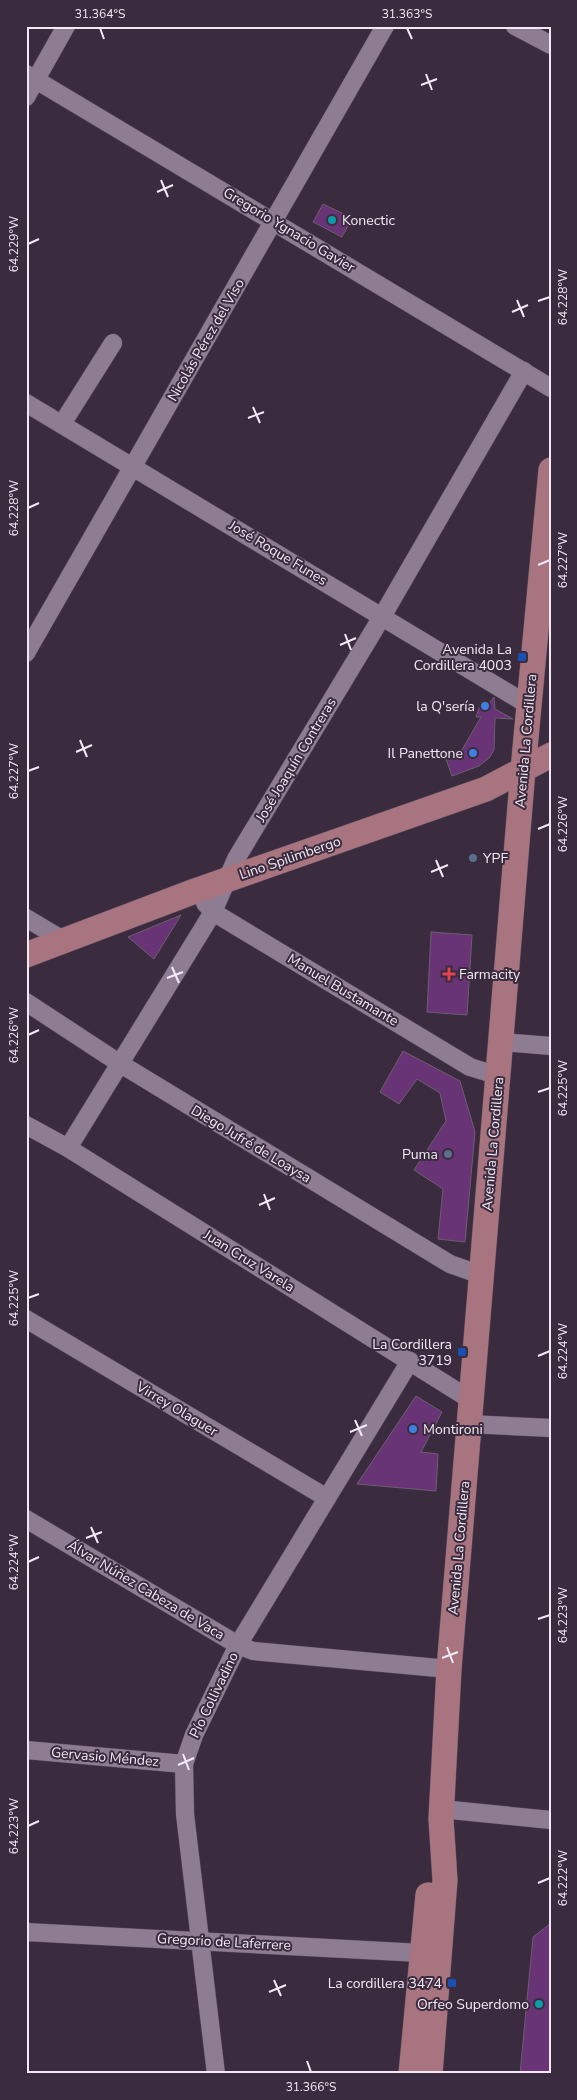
<svg xmlns="http://www.w3.org/2000/svg" width="577" height="2100" font-family="'Nunito Sans',sans-serif">
<style>
.building{fill:#683475;stroke:#6e5d73}
.lines{fill:none;stroke-linecap:round;stroke-linejoin:round}
.minor-casing{stroke:#584b5b;stroke-width:19}
.secondary-casing{stroke:#584b5b;stroke-width:26}
.minor{stroke:#8e7c93;stroke-width:18}
.secondary{stroke:#a8747f;stroke-width:25}
.ticks{fill:none;stroke:#f3e9f5;stroke-width:2}
.culture-dot{fill:#0f9aa8;stroke:#3a2b3e;stroke-width:2}
.transit-dot{fill:#1a4fb4;stroke:#3a2b3e;stroke-width:2}
.shop-dot{fill:#3f7fe0;stroke:#3a2b3e;stroke-width:2}
.service-dot{fill:#5c6f8a;stroke:#3a2b3e;stroke-width:2}
.health-dot{fill:#e0444e;stroke:#3a2b3e;stroke-width:2}
.labels{text-anchor:middle;dominant-baseline:central;stroke-width:4;stroke-linejoin:round;paint-order:stroke}
.poi-label{font-size:14px;fill:#f3e9f5;stroke:#3a2b3e;text-anchor:end}
.street-label{font-size:14px;fill:#f3e9f5;stroke:#3a2b3e}
.neatline{fill:none;stroke:#f3e9f5;stroke-width:2}
.ticks-label{font-size:12px;text-anchor:middle;fill:#f3e9f5}
</style>
<rect width="100%" height="100%" fill="#3a2b3e"/>
<!-- building -->
<g class="building">
<polygon points="323,204 352,218 342,237 313,222"/>
<polygon points="494,697 495,709 513,719 495,718 494,750 489,758 479,766 452,776 445,756 462,750 481,717 476,717 481,702 488,705"/>
<polygon points="181,915 154,959 128,937"/>
<polygon points="431,932 472,935 467,1015 427,1012"/>
<polygon points="403,1051 460,1081 475,1132 465,1242 438,1239 443,1189 414,1170 446,1121 440,1093 417,1079 399,1104 380,1092"/>
<polygon points="416,1396 442,1412 421,1452 438,1454 436,1491 357,1484"/>
<polygon points="551,1923 551,2074 520,2074 533,1937"/>
</g>
<g class="lines">
<!-- minor casing -->
<g class="minor-casing">
<g id="minor">
<polyline points="515,26 551,45"/>
<polyline points="26,74 551,388"/>
<polyline points="26,97 66,26"/>
<polyline points="26,403 530,706"/>
<polyline points="62,424 113,343"/>
<polyline points="26,653 385,26"/>
<polyline points="205,903 213,912 470,1067 499,1076"/>
<polyline points="26,918 63,940"/>
<polyline points="26,1002 119,1063 450,1264 481,1275"/>
<polyline points="501,1042 551,1046"/>
<polyline points="26,1125 68,1148 471,1400"/>
<polyline points="68,1148 213,912 236,859 383,615 524,371"/>
<polyline points="26,1319 327,1498"/>
<polyline points="469,1424 551,1428"/>
<polyline points="26,1519 238,1645 253,1651 449,1669"/>
<polyline points="26,1750 184,1764"/>
<polyline points="441,1809 551,1820"/>
<polyline points="26,1932 421,1953"/>
<polyline points="216,2074 185,1814 184,1764 194,1735 238,1645 410,1361"/>
</g>
</g>
<!-- secondary casing -->
<g class="secondary-casing">
<g id="secondary">
<polyline points="26,955 195,891 486,789 551,755"/>
<polyline points="411,2074 428,1895"/>
<polyline points="430,2074 445,1880 441,1819 449,1669 523,770 551,470"/>
</g>
</g>
<!-- minor -->
<use href="#minor" class="minor"/>
<!-- secondary -->
<use href="#secondary" class="secondary"/>
</g>
<!-- ticks -->
<path class="ticks" d="M100 28 104 39M407 28 412 39M426 74 432 90M421 85 437 79M161 180 168 197M157 192 173 185M28 244 39 239M517 300 524 317M538 301 550 297M512 312 528 305M253 407 260 423M248 418 264 412M28 508 39 503M538 565 550 560M345 634 351 650M340 645 356 638M80 740 87 757M76 752 92 745M28 771 39 767M538 829 550 824M436 860 443 877M431 872 448 865M172 967 179 983M167 978 183 972M28 1035 39 1030M538 1092 550 1088M264 1194 270 1210M259 1205 275 1198M28 1298 39 1294M538 1356 550 1351M355 1420 362 1436M350 1432 367 1425M91 1527 98 1543M86 1538 102 1532M28 1562 39 1557M538 1619 550 1615M447 1647 453 1663M442 1658 458 1652M183 1754 189 1770M178 1765 194 1758M28 1826 39 1821M538 1883 550 1878M274 1980 281 1996M269 1992 286 1985M307 2061 311 2072"/>
<!-- markers -->
<g class="culture-dot">
<circle cx="332" cy="220" r="5"/>
<circle cx="539" cy="2004" r="5"/>
</g>
<g class="transit-dot">
<rect x="517" y="652" width="10" height="10" rx="2.5"/>
<rect x="457" y="1347" width="10" height="10" rx="2.5"/>
<rect x="447" y="1978" width="10" height="10" rx="2.5"/>
</g>
<g class="shop-dot">
<circle cx="485" cy="706" r="5"/>
<circle cx="473" cy="753" r="5"/>
<circle cx="413" cy="1429" r="5"/>
</g>
<g class="service-dot">
<circle cx="473" cy="858" r="5"/>
<circle cx="448" cy="1154" r="5"/>
</g>
<path class="health-dot" d="M446.5 966.5h5v5h5v5h-5v5h-5v-5h-5v-5h5z"/>
<g class="labels">
<!-- poi labels -->
<g class="poi-label">
<text x="342" y="220" text-anchor="start">Konectic</text>
<text x="512" y="649">Avenida La<tspan x="512" dy="16">Cordillera 4003</tspan></text>
<text x="475" y="706">la Q'sería</text>
<text x="463" y="753">Il Panettone</text>
<text x="483" y="858" text-anchor="start">YPF</text>
<text x="459" y="974" text-anchor="start">Farmacity</text>
<text x="438" y="1154">Puma</text>
<text x="452" y="1344">La Cordillera<tspan x="452" dy="16">3719</tspan></text>
<text x="423" y="1429" text-anchor="start">Montironi</text>
<text x="442" y="1983">La cordillera 3474</text>
<text x="529" y="2004">Orfeo Superdomo</text>
</g>
<!-- street labels -->
<g class="street-label">
<text transform="translate(289 230) rotate(31)">Gregorio Ygnacio Gavier</text>
<text transform="translate(206 340) rotate(-60)">Nicolás Pérez del Viso</text>
<text transform="translate(278 553) rotate(31)">José Roque Funes</text>
<text transform="translate(526 741) rotate(-85)">Avenida La Cordillera</text>
<text transform="translate(296 760) rotate(-59)">José Joaquín Contreras</text>
<text transform="translate(290 858) rotate(-19)">Lino Spilimbergo</text>
<text transform="translate(343 990) rotate(31)">Manuel Bustamante</text>
<text transform="translate(251 1144) rotate(31)">Diego Jufré de Loaysa</text>
<text transform="translate(493 1144) rotate(-85)">Avenida La Cordillera</text>
<text transform="translate(249 1261) rotate(32)">Juan Cruz Varela</text>
<text transform="translate(177 1409) rotate(31)">Virrey Olaguer</text>
<text transform="translate(459 1548) rotate(-85)">Avenida La Cordillera</text>
<text transform="translate(146 1590) rotate(31)">Álvar Núñez Cabeza de Vaca</text>
<text transform="translate(214 1695) rotate(-64)">Pío Collivadino</text>
<text transform="translate(105 1757) rotate(5)">Gervasio Méndez</text>
<text transform="translate(224 1942) rotate(3)">Gregorio de Laferrere</text>
</g>
</g>
<!-- border -->
<rect width="577" height="2100" fill="none" stroke="#3a2b3e" stroke-width="55"/>
<rect x="28" y="28" width="522" height="2044" class="neatline"/>
<g class="ticks-label">
<text x="100" y="18">31.364°S</text>
<text x="407" y="18">31.363°S</text>
<text transform="translate(14 244) rotate(-90)" y="4">64.229°W</text>
<text transform="translate(563 297) rotate(-90)" y="4">64.228°W</text>
<text transform="translate(14 508) rotate(-90)" y="4">64.228°W</text>
<text transform="translate(563 560) rotate(-90)" y="4">64.227°W</text>
<text transform="translate(14 771) rotate(-90)" y="4">64.227°W</text>
<text transform="translate(563 824) rotate(-90)" y="4">64.226°W</text>
<text transform="translate(14 1035) rotate(-90)" y="4">64.226°W</text>
<text transform="translate(563 1088) rotate(-90)" y="4">64.225°W</text>
<text transform="translate(14 1298) rotate(-90)" y="4">64.225°W</text>
<text transform="translate(563 1351) rotate(-90)" y="4">64.224°W</text>
<text transform="translate(14 1562) rotate(-90)" y="4">64.224°W</text>
<text transform="translate(563 1615) rotate(-90)" y="4">64.223°W</text>
<text transform="translate(14 1826) rotate(-90)" y="4">64.223°W</text>
<text transform="translate(563 1878) rotate(-90)" y="4">64.222°W</text>
<text x="311" y="2091">31.366°S</text>
</g>
</svg>
